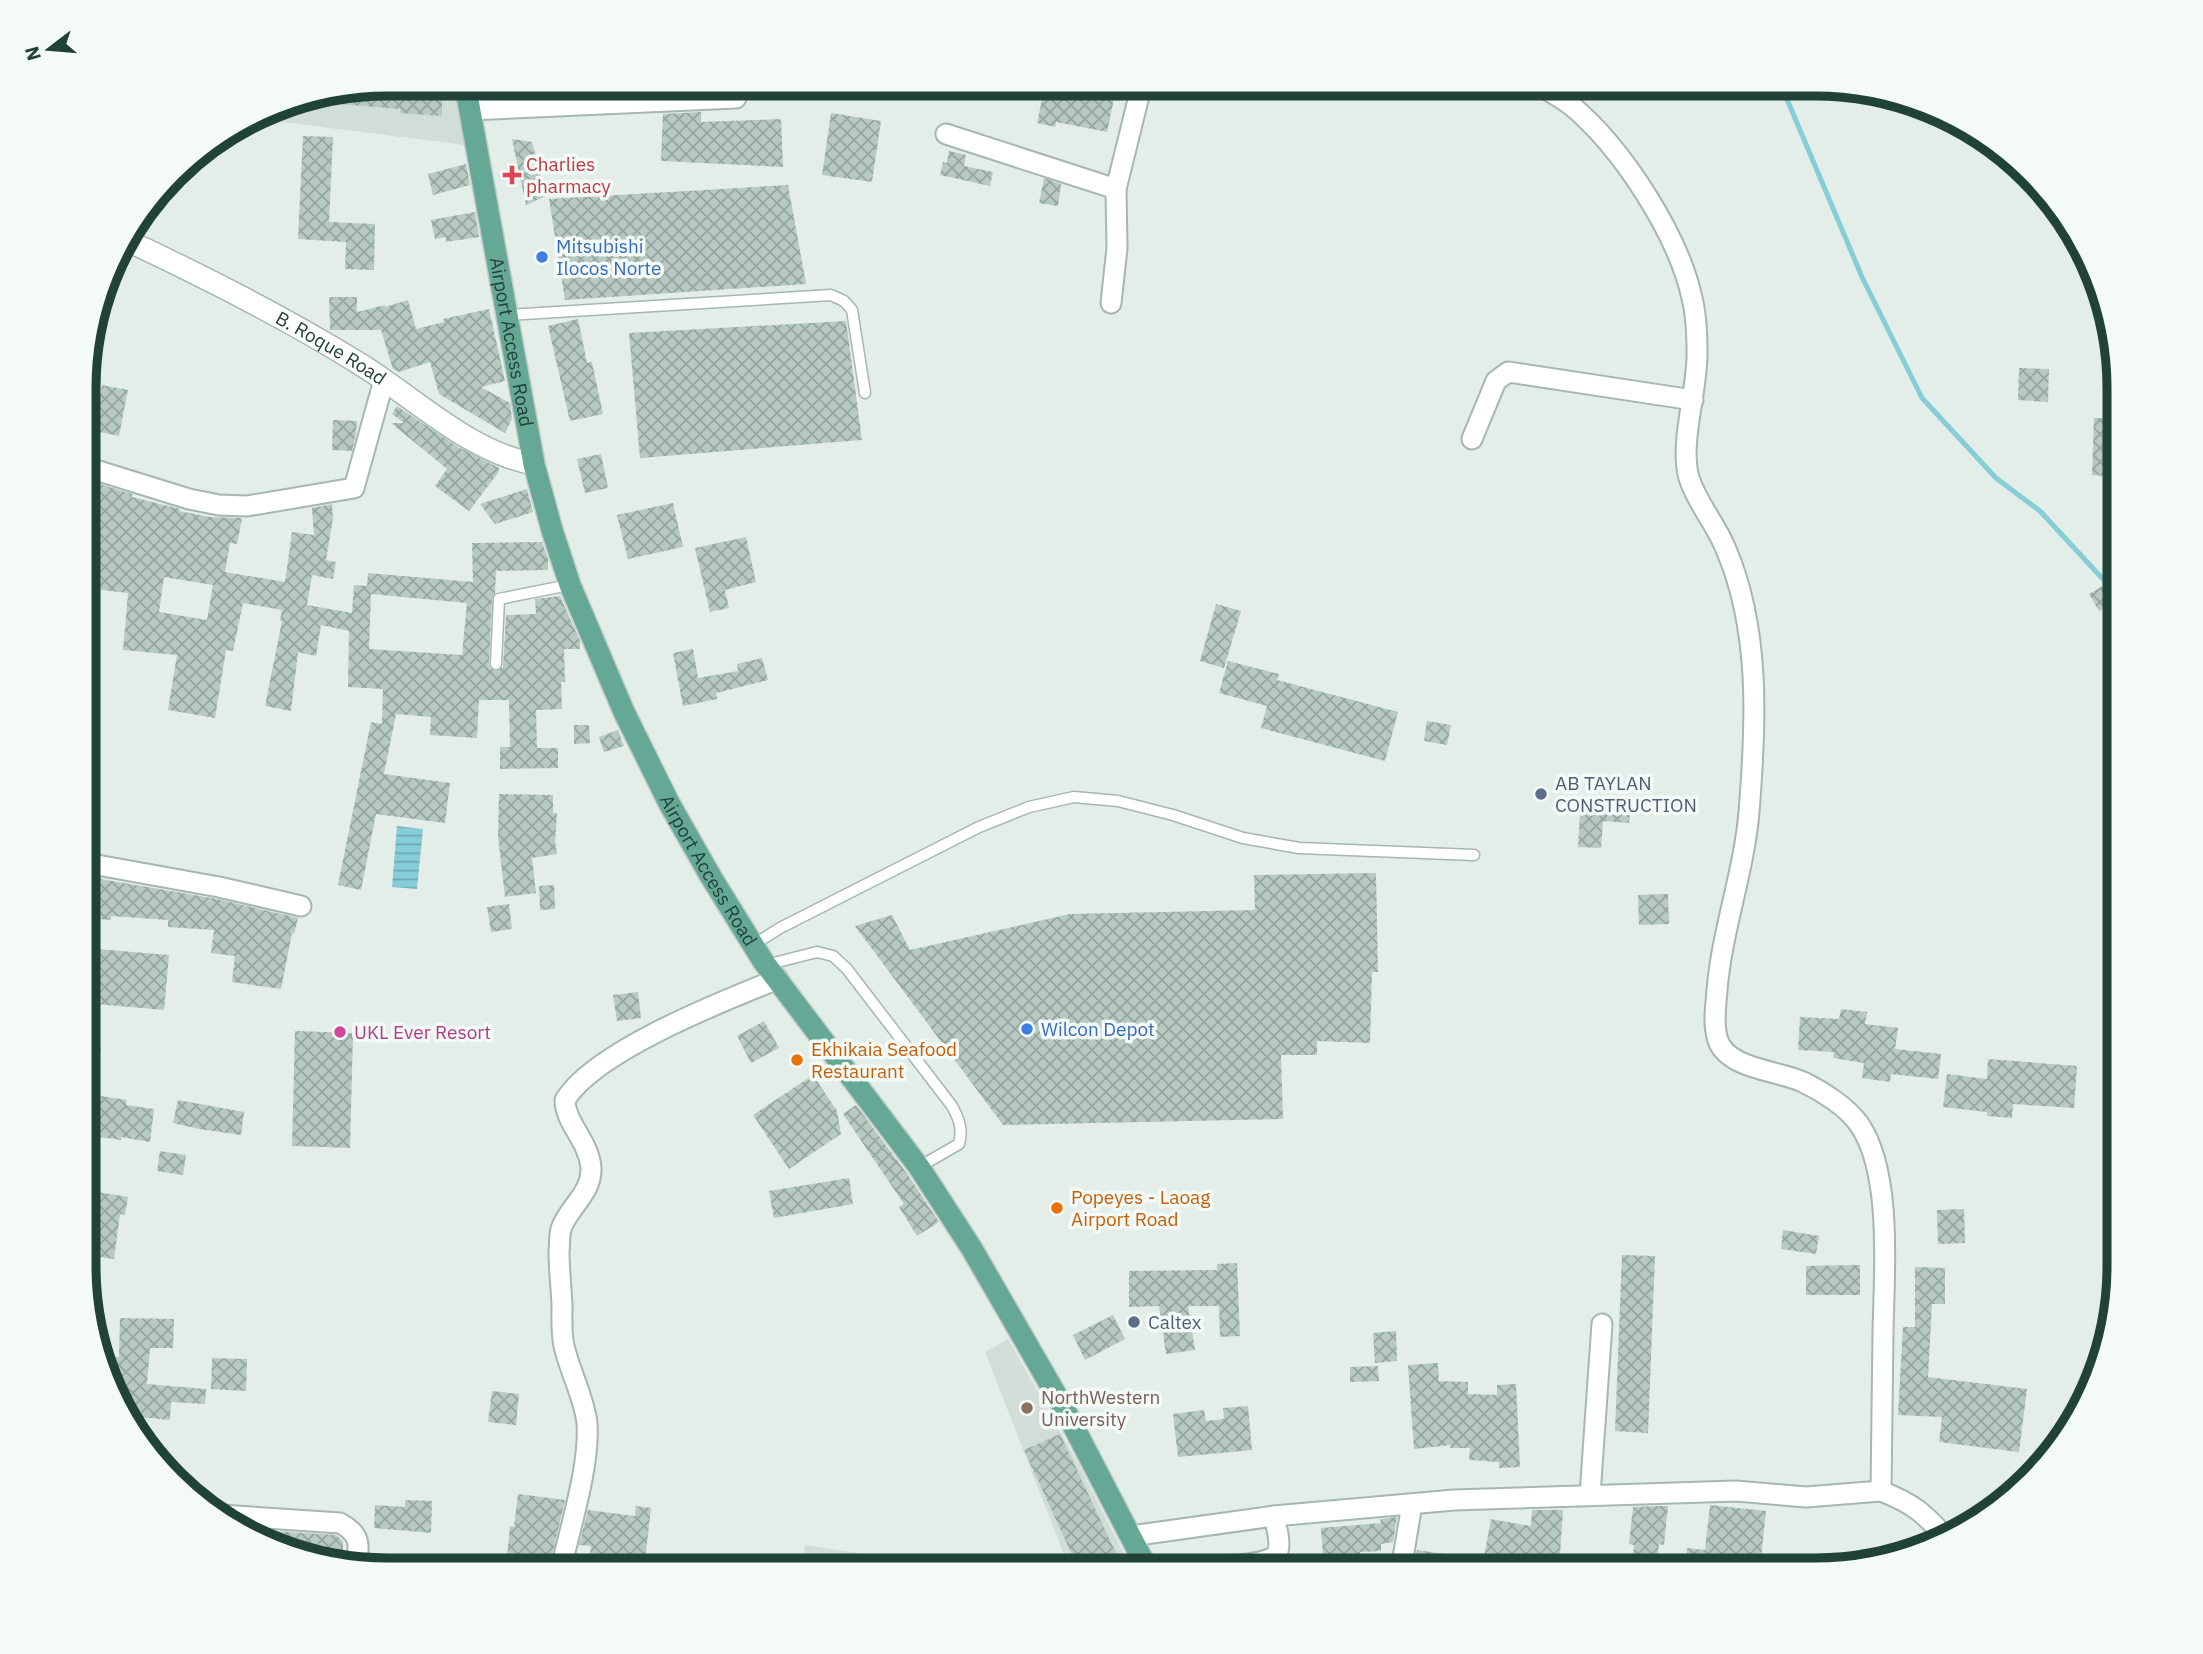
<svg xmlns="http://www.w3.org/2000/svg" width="2203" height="1654" font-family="'IBM Plex Sans',sans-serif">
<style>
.built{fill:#d1ded8}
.water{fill:url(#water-rules)}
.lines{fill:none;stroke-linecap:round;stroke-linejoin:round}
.stream{stroke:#87cdd8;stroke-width:5}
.building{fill:url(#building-cross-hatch);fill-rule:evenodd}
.service-casing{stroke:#a5b7b0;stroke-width:13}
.minor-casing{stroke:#a5b7b0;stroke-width:23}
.tertiary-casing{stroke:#a5b7b0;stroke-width:24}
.primary-casing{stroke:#c1cac7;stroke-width:24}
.service{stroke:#fff;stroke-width:10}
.minor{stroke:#fff;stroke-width:19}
.tertiary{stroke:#fff;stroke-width:21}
.primary{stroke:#64a895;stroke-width:21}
.health-dot{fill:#e0444e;stroke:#f4faf7;stroke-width:2.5}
.shop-dot{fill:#3f7fe0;stroke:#f4faf7;stroke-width:2.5}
.service-dot{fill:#5c6f8a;stroke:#f4faf7;stroke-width:2.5}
.hotel-dot{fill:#d1479c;stroke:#f4faf7;stroke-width:2.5}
.food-dot{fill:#e8710a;stroke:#f4faf7;stroke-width:2.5}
.education-dot{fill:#8d6e63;stroke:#f4faf7;stroke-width:2.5}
.labels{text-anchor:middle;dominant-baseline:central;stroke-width:7;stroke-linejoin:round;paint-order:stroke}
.health-label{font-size:19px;fill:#be3a42;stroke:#f4faf7;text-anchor:start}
.shop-label{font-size:19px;fill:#366cbe;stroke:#f4faf7;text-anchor:start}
.street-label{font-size:19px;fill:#214238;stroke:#f4faf7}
.service-label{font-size:19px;fill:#4e5e75;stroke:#f4faf7;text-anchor:start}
.hotel-label{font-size:19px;fill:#b23c85;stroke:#f4faf7;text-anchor:start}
.food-label{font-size:19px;fill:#c56008;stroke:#f4faf7;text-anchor:start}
.education-label{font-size:19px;fill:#785e54;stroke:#f4faf7;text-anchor:start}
.rim{fill:none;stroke:#214238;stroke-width:9}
</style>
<defs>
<pattern id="water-rules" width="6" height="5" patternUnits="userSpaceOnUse" patternTransform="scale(1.75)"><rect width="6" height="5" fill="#87cdd8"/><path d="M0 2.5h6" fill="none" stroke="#6ea8b0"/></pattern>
<pattern id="building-cross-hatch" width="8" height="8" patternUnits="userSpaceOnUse" patternTransform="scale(1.75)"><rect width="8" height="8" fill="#b8c9c2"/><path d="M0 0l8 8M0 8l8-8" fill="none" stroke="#95a59f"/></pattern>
</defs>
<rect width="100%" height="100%" fill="#e3eee9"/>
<!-- built -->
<g class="built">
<polygon points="389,84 456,84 472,146 258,119 290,100"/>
<polygon points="1008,1339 1078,1463 1132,1570 1070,1570 985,1352"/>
<polygon points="805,1545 971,1570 800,1570"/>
</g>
<!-- water -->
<polygon class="water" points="397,826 423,829 417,889 392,887"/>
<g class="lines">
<!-- stream -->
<polyline class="stream" points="1781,85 1862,277 1922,398 1996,478 2040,511 2113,590 2119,600"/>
</g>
<!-- building -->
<g class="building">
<polygon points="389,84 442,84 442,116 400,113 400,109 314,102 313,96"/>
<polygon points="665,84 698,84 698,87 664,89"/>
<polygon points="1076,86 1115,94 1107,132 1056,122 1055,127 1037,123 1044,90 1074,97"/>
<polygon points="701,112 701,122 781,119 783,167 661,161 663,114"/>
<polygon points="831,113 881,121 872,182 822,175"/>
<polygon points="303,136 333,137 329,222 375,224 374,270 345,269 346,242 298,239"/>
<polygon points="512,139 532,142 546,196 526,205"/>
<polygon points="949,151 966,155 964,166 993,172 990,186 940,175 943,162 947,163"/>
<polygon points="466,164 470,185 433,195 428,174"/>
<polygon points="1044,178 1061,184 1058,206 1039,203"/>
<polygon points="788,185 806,284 565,300 549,199"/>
<polygon points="475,212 479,237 446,242 446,237 435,239 431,220"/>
<polygon points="329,297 357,297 357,312 385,305 385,307 408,300 416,329 444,322 443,319 489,309 505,381 481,387 510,403 512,419 505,433 439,394 430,362 399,372 393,369 381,330 330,330"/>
<polygon points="578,319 587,363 592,362 603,414 570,421 548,326"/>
<polygon points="846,321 862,440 640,458 629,333"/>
<polygon points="2019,368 2049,369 2048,402 2018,400"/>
<polygon points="102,385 128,390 119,436 94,431"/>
<polygon points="397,406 458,447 499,468 498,473 469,511 435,486 447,469 391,423 404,423 392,414"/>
<polygon points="2094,418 2119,419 2119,477 2092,475"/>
<polygon points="333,420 357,421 356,433 352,451 332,450"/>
<polygon points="601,454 608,488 585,493 577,459"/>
<path d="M86 480 132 494V497L180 509 179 511 210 517 242 518 237 544 230 543 225 572 285 582 292 532 314 535 312 508 332 504 333 518 326 560 336 562 333 579 312 575 307 605 352 613 354 585 367 586 368 573 473 582 472 543 542 542 548 559V570L496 571 495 593 492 599 489 664 490 668 495 671 503 667 506 615 536 614 535 599 560 596 580 641V649H564L565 682H561L562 709 536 710 537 748H558V768L500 769V747H510L509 700H479L477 738 430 735 431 717 396 714 384 774 450 783 445 823 376 814 361 890 338 885 371 722 382 724 383 689 348 687 349 631 321 625 316 656 298 652 291 711 265 706 282 621H280L282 610 243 603 233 651 226 650 215 718 168 710 177 655 123 650 128 593 94 589 96 572 86 570ZM164 577 213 585 207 620 159 612ZM371 594 467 603 462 655 369 649Z"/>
<polygon points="527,489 533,512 495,524 480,504"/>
<polygon points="673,503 683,547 628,559 617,515"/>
<polygon points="746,537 756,582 725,590 729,608 710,612 695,548"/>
<polygon points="2106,584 2115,601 2099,611 2089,594"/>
<polygon points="1216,604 1241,611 1224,668 1200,661"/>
<polygon points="693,649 698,678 738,671 737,664 762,658 768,680 716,693 717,699 683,706 673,653"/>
<polygon points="1228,661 1279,674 1277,680 1398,712 1385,761 1261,728 1267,706 1219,693"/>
<polygon points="1427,721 1451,725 1447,745 1424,741"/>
<polygon points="574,725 589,725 590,743 574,744"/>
<polygon points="618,730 624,746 604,752 599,737"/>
<polygon points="499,794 553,795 553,813 557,813 555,841 557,854 532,858 536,893 505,897 498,836"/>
<polygon points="1616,797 1631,798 1629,823 1603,821 1601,848 1578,847 1581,799 1616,801"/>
<polygon points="1376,873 1378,972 1372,972 1370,1043 1317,1041 1317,1055 1281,1055 1283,1119 1003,1125 855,926 892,915 910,950 1070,914 1255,910 1254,875"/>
<polygon points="89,877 217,899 298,918 294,934 292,933 281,989 232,982 235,956 211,953 214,930 168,927 168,920 111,916 111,920 86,918"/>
<polygon points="554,885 555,909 540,910 539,886"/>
<polygon points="1668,894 1669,924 1639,925 1638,895"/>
<polygon points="509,904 512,929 491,932 487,907"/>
<polygon points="85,948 169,955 164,1010 85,1003"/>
<polygon points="638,992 641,1018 617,1021 613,995"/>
<polygon points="1841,1009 1867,1012 1865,1024 1898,1028 1895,1049 1941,1054 1938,1079 1891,1074 1890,1082 1862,1078 1864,1063 1833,1058 1834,1052 1798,1050 1800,1017 1839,1019"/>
<polygon points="764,1021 779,1048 751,1063 737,1036"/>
<polygon points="295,1031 353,1033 350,1148 292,1146"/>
<polygon points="85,1046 101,1048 94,1095 127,1100 126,1105 154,1109 150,1142 121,1137 121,1140 85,1135"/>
<polygon points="1988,1059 2077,1066 2074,1108 2013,1104 2012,1118 1987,1116 1987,1112 1943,1107 1947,1074 1987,1079"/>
<polygon points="813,1075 837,1111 841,1134 789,1169 753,1115"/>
<polygon points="178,1100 244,1112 241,1135 199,1129 173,1123"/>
<polygon points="856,1105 908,1175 939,1222 917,1236 899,1207 904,1204 843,1114"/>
<polygon points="160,1151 186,1155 183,1175 157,1171"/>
<polygon points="849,1178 853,1204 774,1218 769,1191"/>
<polygon points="85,1190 128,1197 125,1215 120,1214 114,1259 92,1256 99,1211 85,1210"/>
<polygon points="1964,1209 1965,1243 1938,1244 1937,1210"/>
<polygon points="1783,1230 1819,1236 1816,1254 1781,1249"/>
<polygon points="1622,1255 1655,1256 1648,1433 1615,1431"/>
<polygon points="1237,1263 1240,1336 1220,1337 1219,1306 1188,1306 1195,1350 1166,1354 1159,1306 1129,1307 1129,1271 1217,1270 1217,1264"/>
<polygon points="1860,1265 1860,1295 1806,1295 1806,1266"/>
<polygon points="1915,1267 1945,1268 1945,1304 1932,1304 1928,1377 2027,1389 2019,1452 1939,1442 1942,1417 1898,1415 1903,1327 1915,1327"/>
<polygon points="1113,1315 1125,1339 1085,1360 1073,1335"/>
<polygon points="120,1318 174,1319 173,1348 150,1348 147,1384 206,1389 205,1404 171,1402 170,1420 140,1417 139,1431 116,1401 108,1371 109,1357 119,1357"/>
<polygon points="1396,1331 1397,1361 1375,1363 1373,1333"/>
<polygon points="212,1358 247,1359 246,1391 211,1389"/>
<polygon points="1438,1363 1439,1381 1468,1382 1468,1394 1497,1395 1497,1385 1516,1384 1520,1467 1499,1468 1499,1462 1469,1460 1470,1448 1450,1448 1451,1445 1414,1449 1408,1365"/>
<polygon points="1378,1366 1379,1381 1350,1382 1350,1367"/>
<polygon points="492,1391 519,1394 516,1425 488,1422"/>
<polygon points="1248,1406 1252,1450 1178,1457 1173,1414 1204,1410 1206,1421 1224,1419 1223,1408"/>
<polygon points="1060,1434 1124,1570 1079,1570 1024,1450"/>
<polygon points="518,1494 565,1500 549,1568 537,1566 537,1560 507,1557 510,1526 514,1527"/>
<polygon points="405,1500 432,1501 431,1533 374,1528 375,1505 405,1507"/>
<polygon points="1710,1505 1766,1511 1761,1559 1729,1555 1726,1557 1725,1570 1685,1570 1687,1548 1705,1550"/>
<polygon points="636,1506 651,1508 644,1569 588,1569 591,1546 579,1545 588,1510 635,1516"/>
<polygon points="1661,1506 1668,1506 1664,1545 1659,1544 1656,1570 1632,1570 1634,1545 1629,1544 1633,1507"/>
<polygon points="1532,1510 1563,1510 1559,1570 1518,1570 1519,1564 1484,1557 1491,1519 1531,1526"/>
<polygon points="1397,1517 1393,1542 1381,1544 1381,1551 1360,1552 1361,1570 1324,1570 1321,1528 1381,1523 1380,1519"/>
<polygon points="243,1529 336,1535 343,1541 343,1556 334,1555 334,1561 272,1547"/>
<polygon points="1417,1550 1494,1561 1494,1570 1413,1570"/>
</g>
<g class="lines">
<!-- service casing -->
<g class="service-casing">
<g id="service">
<polyline points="508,315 831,295 844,301 852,310 865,393"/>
<polyline points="496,664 499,599 569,585"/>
<polyline points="753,945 780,928 979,827 1029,807 1074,797 1118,801 1173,815 1243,838 1299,848 1474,855"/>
<path d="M766 965 817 952 833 956 847 969 952 1106C959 1119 963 1129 959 1144L919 1167"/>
</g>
</g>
<!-- minor casing -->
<g class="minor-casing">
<g id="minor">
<path d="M1539 85C1550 92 1562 98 1572 106 1622 148 1678 234 1692 298 1696 314 1697 335 1697 352 1698 390 1679 442 1689 478 1697 503 1715 523 1725 547 1761 629 1756 725 1749 812 1744 872 1722 930 1717 990 1716 1005 1713 1022 1717 1037 1724 1069 1777 1070 1803 1082 1822 1091 1847 1107 1859 1124 1893 1173 1884 1275 1883 1333 1882 1386 1882 1438 1881 1491 1914 1504 1924 1513 1947 1539"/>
<polyline points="470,110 736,98"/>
<polyline points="946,134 1116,189"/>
<polyline points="1111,303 1117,248 1116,189 1142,84"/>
<polyline points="1472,439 1496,381 1508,372 1693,400"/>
<polyline points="86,467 189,499 219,505 247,506 354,488 384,380"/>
<polyline points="86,863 219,887 301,906"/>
<polyline points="1590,1495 1602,1324"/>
<path d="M221 1515 340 1523C362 1535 359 1545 356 1566"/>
<polyline points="1131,1536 1274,1516 1454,1500 1736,1491 1806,1497 1881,1491"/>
<path d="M1218 1566C1232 1565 1273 1565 1278 1551 1281 1541 1276 1526 1274 1516"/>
<path d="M561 1569C570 1527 590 1466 587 1423 584 1397 570 1372 564 1346 561 1333 562 1318 562 1304 561 1286 559 1268 559 1251 560 1244 559 1236 561 1229 568 1207 592 1194 591 1168 589 1141 565 1123 565 1100 595 1051 723 1001 778 979"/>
<polyline points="1401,1570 1412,1504"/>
</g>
</g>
<!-- tertiary casing -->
<g class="tertiary-casing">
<g id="tertiary">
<path id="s1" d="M124 239C203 276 286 318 360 364 415 398 469 452 534 464"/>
</g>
</g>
<!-- primary casing -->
<g class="primary-casing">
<g id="primary">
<path id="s2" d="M465 84 534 464 552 530 570 585 624 712 669 803 711 877 763 961 919 1167 972 1249 1066 1412 1148 1570"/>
</g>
</g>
<!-- service -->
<use href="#service" class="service"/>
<!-- minor -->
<use href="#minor" class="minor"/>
<!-- tertiary -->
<use href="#tertiary" class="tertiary"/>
<!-- primary -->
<use href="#primary" class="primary"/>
</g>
<!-- markers -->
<path class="health-dot" d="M508.5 164.5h7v7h7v7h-7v7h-7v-7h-7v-7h7z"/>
<g class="shop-dot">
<circle cx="542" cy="257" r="7"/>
<circle cx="1027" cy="1029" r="7"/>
</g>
<g class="service-dot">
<circle cx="1541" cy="794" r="7"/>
<circle cx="1134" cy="1322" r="7"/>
</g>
<circle class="hotel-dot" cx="340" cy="1032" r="7"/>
<g class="food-dot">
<circle cx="797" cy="1060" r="7"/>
<circle cx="1057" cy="1208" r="7"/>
</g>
<circle class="education-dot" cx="1027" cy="1408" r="7"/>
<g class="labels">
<!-- health labels -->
<g class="health-label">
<text x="526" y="164">Charlies<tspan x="526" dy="22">pharmacy</tspan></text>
</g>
<!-- shop labels -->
<g class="shop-label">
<text x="556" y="246">Mitsubishi<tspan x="556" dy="22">Ilocos Norte</tspan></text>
<text x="1041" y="1029">Wilcon Depot</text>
</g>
<!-- street labels -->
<g class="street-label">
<text stroke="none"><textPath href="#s2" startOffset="262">Airport Access Road</textPath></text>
<text stroke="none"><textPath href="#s1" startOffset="234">B. Roque Road</textPath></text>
<text stroke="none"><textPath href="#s2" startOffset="830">Airport Access Road</textPath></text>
</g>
<!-- service labels -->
<g class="service-label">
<text x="1555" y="783">AB TAYLAN<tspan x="1555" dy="22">CONSTRUCTION</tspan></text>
<text x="1148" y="1322">Caltex</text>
</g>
<!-- hotel labels -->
<g class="hotel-label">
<text x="354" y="1032">UKL Ever Resort</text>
</g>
<!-- food labels -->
<g class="food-label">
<text x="811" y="1049">Ekhikaia Seafood<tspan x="811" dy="22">Restaurant</tspan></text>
<text x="1071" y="1197">Popeyes - Laoag<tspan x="1071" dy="22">Airport Road</tspan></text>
</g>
<!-- education labels -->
<g class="education-label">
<text x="1041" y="1397">NorthWestern<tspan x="1041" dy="22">University</tspan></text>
</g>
</g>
<!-- crop -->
<path d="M0 0H2203V1654H0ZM388 96H1815A292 292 0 0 1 2107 388V1266A292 292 0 0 1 1815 1558H388A292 292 0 0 1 96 1266V388A292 292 0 0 1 388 96Z" fill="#f4faf7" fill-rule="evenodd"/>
<path class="rim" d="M388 96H1815A292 292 0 0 1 2107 388V1266A292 292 0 0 1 1815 1558H388A292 292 0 0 1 96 1266V388A292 292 0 0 1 388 96Z"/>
<!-- north arrow -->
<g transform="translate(49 49) rotate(254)" stroke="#f4faf7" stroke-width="5" paint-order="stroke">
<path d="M0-5L12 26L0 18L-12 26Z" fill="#214238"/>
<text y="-10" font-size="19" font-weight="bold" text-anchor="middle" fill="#214238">N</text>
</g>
</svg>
